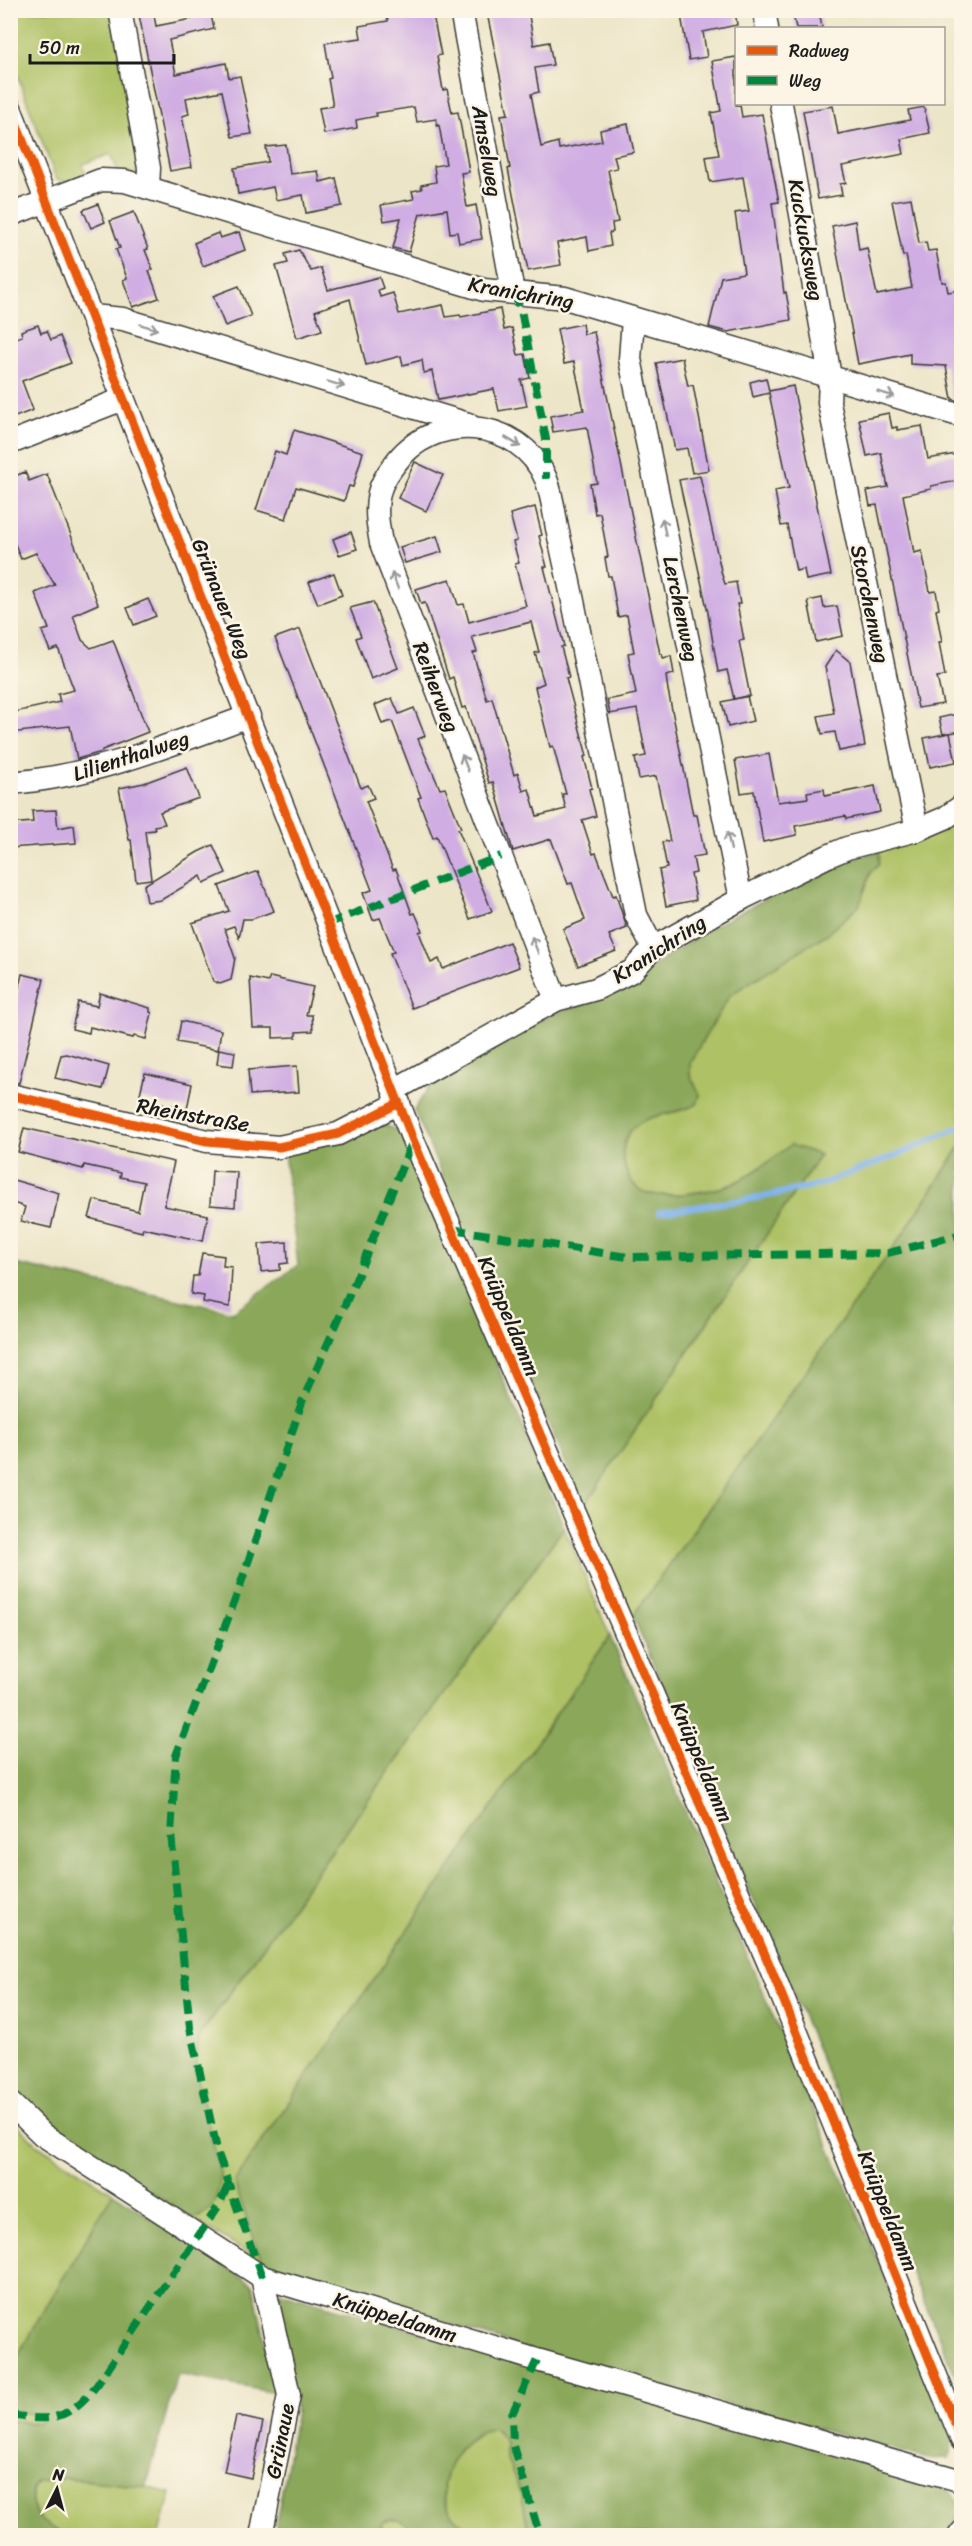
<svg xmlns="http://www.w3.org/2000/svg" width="972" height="2546" font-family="Sriracha,sans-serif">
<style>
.green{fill:#aec165;stroke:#656e40;stroke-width:1.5}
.forest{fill:#8aa75a;stroke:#53623b;stroke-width:1.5}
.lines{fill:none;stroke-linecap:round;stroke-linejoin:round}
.stream{stroke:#7fb1eb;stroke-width:6}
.building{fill:#d0aee3;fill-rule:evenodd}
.minor-casing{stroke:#3b3a36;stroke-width:25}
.minor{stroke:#fff;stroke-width:22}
.quiet{stroke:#00873e;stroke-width:8;stroke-dasharray:15 8;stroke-linecap:butt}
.cycleway-casing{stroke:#fcf5e5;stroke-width:13}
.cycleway{stroke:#e8590c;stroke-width:9}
.oneway{stroke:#999}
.labels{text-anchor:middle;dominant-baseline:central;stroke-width:5;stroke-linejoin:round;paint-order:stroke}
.street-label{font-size:21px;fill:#1c1c1c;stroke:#fcf5e5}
</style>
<rect width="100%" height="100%" fill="#fcf5e5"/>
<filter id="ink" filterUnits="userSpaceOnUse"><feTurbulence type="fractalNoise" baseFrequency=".0167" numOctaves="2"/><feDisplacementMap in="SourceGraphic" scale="12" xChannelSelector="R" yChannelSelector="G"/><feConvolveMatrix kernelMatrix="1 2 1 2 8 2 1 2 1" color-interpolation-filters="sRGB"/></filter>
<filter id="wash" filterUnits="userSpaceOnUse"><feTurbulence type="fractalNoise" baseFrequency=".008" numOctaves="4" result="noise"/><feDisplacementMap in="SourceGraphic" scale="24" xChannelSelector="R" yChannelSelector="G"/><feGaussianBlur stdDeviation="1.35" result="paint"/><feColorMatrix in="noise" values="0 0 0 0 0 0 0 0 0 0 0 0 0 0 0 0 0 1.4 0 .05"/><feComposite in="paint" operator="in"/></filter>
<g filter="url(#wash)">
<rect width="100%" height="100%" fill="#ece5c7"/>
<!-- green -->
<g class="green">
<polygon points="11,11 114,11 141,161 137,173 119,174 111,154 83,164 86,177 71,183 56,179 11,58"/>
<path d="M961 817V1145L903 1234 633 1616 584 1506 820 1155 791 1146C772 1158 750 1177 729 1185 714 1191 699 1192 684 1194 657 1196 634 1199 625 1167 621 1153 623 1138 633 1128 650 1112 678 1115 697 1104L700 1095 690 1075V1062L730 994 827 934 859 906 871 872 880 858 879 851Z"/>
<polygon points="564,1527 610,1636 234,2182 262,2262 190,2218 200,2217 220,2173 195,2068 200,2035"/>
<polygon points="11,2119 38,2145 113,2193 11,2367"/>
<polygon points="10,2411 42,2415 41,2424 11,2421"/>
<path d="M487 2429H495L506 2442V2457L522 2496 529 2535H473C468 2529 462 2526 456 2520 435 2498 443 2464 464 2445 471 2439 480 2434 487 2429Z"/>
<path d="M66 2478 146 2487 171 2493 159 2536 62 2535C58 2530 52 2528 46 2525 32 2515 27 2496 37 2482Z"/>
<polygon points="397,2519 433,2532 437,2535 386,2535 381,2526 383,2522"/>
</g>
<!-- forest -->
<g class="forest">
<path d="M879 851V864L871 872 859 906 827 934 730 995 690 1062V1075L700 1095 697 1104C678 1115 650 1112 633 1128 623 1138 621 1153 625 1167 634 1199 657 1196 684 1194 699 1192 714 1191 729 1185 751 1177 772 1158 791 1145L820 1155 584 1506 414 1110 431 1084 551 1015 600 998 638 977 710 928 835 863Z"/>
<path d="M380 1123 401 1132 564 1527 200 2035 195 2068 220 2173C221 2193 213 2216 190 2218L29 2112 11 2092 10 1263 233 1312 298 1265 284 1152Z"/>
<polygon points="961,1145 961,2389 633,1616 903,1234"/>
<polygon points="610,1636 953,2436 953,2447 949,2458 929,2459 542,2354 282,2270 262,2262 234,2182"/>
<path d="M113 2193 253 2284 276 2393 177 2374 146 2487 66 2478 36 2482C27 2496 32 2515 47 2525 53 2528 58 2530 62 2535H11L10 2421 40 2424 42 2415 11 2411V2367Z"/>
<path d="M276 2291 935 2479C959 2499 970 2507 949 2535H529L522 2496 506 2457V2442L495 2429C466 2429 438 2471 444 2499 448 2516 464 2523 473 2535H437L424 2528 412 2530C402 2518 398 2518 383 2522L381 2527 386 2535 274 2536 296 2411Z"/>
</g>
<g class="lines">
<!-- stream -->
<polyline class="stream" points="659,1212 758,1198 819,1185 902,1153 962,1126"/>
</g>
<g id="blocks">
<!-- building -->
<g class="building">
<polygon points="138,10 153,10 156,26 192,19 190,10 210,10 214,29 169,40 176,74 226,63 229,78 240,76 252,134 232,137 222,91 186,98 189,114 182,116 192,167 170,171"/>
<polygon points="386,10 432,10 441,55 437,56 443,90 447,89 452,113 458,112 466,154 469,172 461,173 467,207 476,205 482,239 459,243 457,232 450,233 447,209 420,214 409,252 393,248 401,218 384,221 381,205 414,199 412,191 422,189 421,185 436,182 434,166 446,164 439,125 437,126 436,119 417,122 414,107 376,113 377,116 356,120 357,128 324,134 319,108 333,106 328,79 331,78 325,43 361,38 359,26 388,21"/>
<polygon points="500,10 528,10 534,45 549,42 553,65 535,68 539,92 531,94 541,147 558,142 559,149 602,141 600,130 628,124 634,152 614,156 617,168 608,170 618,222 612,223 613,232 609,233 611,246 589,251 587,237 557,243 561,265 528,271 508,169 510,168 501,115 508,114 487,13"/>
<polygon points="680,10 735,10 737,25 703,32 707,57 689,60"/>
<polygon points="792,10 819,10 822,28 796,28"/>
<polygon points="736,57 736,105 740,105 742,117 762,114 779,202 772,203 784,293 786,292 791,320 728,332 709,327 721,277 744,273 735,213 749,211 743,177 710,182 706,157 719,155 711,113 721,111 712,61"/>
<polygon points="833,106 838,134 910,120 908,110 924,107 930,133 901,139 904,154 842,166 846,183 840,184 842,195 818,199 803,111"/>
<polygon points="286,145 290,174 318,171 320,182 336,178 342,206 306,213 303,195 276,200 273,187 238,194 234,168 268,162 266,147"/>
<polygon points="911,198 919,243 926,242 928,251 936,250 942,282 946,282 948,292 962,290 962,402 952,399 946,366 910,364 910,354 858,364 832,226 855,221 859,250 867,248 877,295 912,288 906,255 903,256 892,201"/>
<polygon points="98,204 105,222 91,228 83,210"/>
<polygon points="134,212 148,249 145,250 153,270 149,271 159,298 133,307 123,280 127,278 116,249 120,248 110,221"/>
<polygon points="239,232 245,250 203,266 194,243 218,233 220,238"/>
<polygon points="299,250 311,271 321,268 328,290 379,277 383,288 378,290 380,297 393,293 399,314 443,305 446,317 460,315 461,317 500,309 504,330 512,328 518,355 525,354 530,378 521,380 527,406 499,411 494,389 438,400 432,371 424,373 422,360 403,365 401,356 366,365 350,299 315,311 322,330 297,338 276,266 288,263 285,254"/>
<polygon points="239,286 251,316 225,326 213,296"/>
<polygon points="582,324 584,334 594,332 660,654 662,654 663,658 671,656 674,674 666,676 668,690 693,815 697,815 705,855 693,857 696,873 691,874 696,900 666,906 659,870 667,868 662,842 670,841 656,776 639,779 635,758 646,756 637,709 610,714 607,700 636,694 628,653 634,652 627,615 618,617 611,576 608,576 605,558 608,557 600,513 595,514 590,484 597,483 587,427 553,432 550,416 584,410 574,362 564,364 557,329"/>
<polygon points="38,325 41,333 47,331 51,340 60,336 71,363 22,381 33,410 10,419 10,340 22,336 21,331"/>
<polygon points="682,358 688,386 693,385 709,470 692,473 687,448 675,450 656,363"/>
<polygon points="766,378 769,391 793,386 831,575 806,580 804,569 796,571 787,525 781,526 775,491 789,488 769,393 753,397 750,382"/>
<polygon points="889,413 892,428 897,427 897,430 922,426 928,459 962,453 962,480 931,486 931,489 903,495 914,553 922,551 930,592 936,591 939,609 936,610 942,642 939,642 945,676 937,677 943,704 918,708 877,505 870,506 867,491 888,487 881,453 867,456 859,419"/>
<polygon points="294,430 363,452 353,487 349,486 344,501 296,487 286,519 256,510 275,451 286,455"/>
<polygon points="415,462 443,475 426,511 398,498"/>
<polygon points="25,472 29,481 47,474 98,604 73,615 82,640 91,648 113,640 148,732 102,750 102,752 77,759 70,726 10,733 10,713 60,702 58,694 74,690 58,648 50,651 42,631 49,629 35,593 55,585 36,553 21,559 10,532 10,478"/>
<polygon points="700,476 722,575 725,584 736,582 740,604 737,604 744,640 739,641 750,696 734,699 727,670 718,672 708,613 679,480"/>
<path d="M535 507 542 535 539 536 547 567H544L564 646 561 647 569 677 566 678 587 756 584 757 592 788 589 789 596 816 582 820 593 854 596 853 613 896 616 895 627 928 609 935 616 951 578 966 563 929 585 920 572 883 568 884 551 839 513 851 493 782 489 783 466 707 462 708 453 677 449 679 425 603 421 604 416 589 450 579 458 605 464 604 469 622 526 606 515 564 519 563 513 542 517 541 510 514ZM531 622 539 652 535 653 544 683 535 687 550 747 553 746 566 794H562L566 809 537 816 529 789 523 791 518 773 514 775 492 698 487 700 473 653 477 652 472 637Z"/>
<polygon points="351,532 357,549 339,555 333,539"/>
<polygon points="437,536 442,552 405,563 400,547"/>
<polygon points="334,573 342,595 318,604 309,582"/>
<polygon points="822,598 824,608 837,606 843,636 816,642 808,601"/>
<polygon points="148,599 156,616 134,625 127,608"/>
<polygon points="373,602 398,668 371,679 356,638 361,636 350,608"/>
<polygon points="300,629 361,788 368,785 374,798 366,801 393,870 396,869 412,914 415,913 419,922 422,931 419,932 431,963 439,959 443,969 509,942 519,967 412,1008 390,953 394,952 380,918 373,920 363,893 372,890 275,638"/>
<polygon points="836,650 850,662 865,746 839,751 835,732 822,734 818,716 834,713 825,667"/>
<polygon points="747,696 753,721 728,727 722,702"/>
<polygon points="392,698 399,714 414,708 425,736 418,739 440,789 445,788 461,828 458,829 492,911 470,919 437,836 433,838 418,798 421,797 392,721 382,724 375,705"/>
<polygon points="962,713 962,731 943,734 939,718"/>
<polygon points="950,733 956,762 930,767 924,738"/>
<polygon points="769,754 778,802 808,798 807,792 824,789 825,796 875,786 880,812 846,819 845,816 795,826 797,835 763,842 754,791 741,793 735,760"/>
<polygon points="187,767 199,798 160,812 165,824 154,826 155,830 145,831 151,879 136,881 131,840 129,840 119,788 144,783"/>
<polygon points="56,810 58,828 74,825 76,843 10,848 10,824 33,822 32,811"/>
<polygon points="213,845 226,873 204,883 201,876 161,900 147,902 144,885 198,852"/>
<polygon points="258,871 274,911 252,919 243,919 239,938 234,926 225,929 235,958 231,980 220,984 213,981 192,923 229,911 219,886"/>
<polygon points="22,974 44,979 19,1083 10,1082 10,1025"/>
<polygon points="270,977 313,987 306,1015 312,1015 313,1031 296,1032 296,1037 273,1038 273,1028 253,1028 250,978 268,982"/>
<polygon points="100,993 150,1008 150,1012 152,1013 146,1039 134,1036 133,1038 90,1027 89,1033 72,1029 78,1002 97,1006"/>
<polygon points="181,1021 221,1030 218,1050 177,1042"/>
<polygon points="219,1049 235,1052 233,1066 217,1064"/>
<polygon points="67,1054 109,1066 103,1089 55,1078 61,1055"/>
<polygon points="297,1066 299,1092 250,1095 248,1070"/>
<polygon points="145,1073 192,1084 187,1109 139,1098"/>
<polygon points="24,1128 174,1162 164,1206 208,1215 203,1241 143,1228 142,1232 89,1218 94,1200 138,1211 144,1182 120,1177 121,1173 84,1165 83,1169 18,1152"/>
<polygon points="212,1171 237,1172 235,1207 210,1205"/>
<polygon points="10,1179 59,1193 51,1228 21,1221 25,1207 13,1203"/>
<polygon points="287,1242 288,1263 280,1264 280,1270 261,1272 259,1244"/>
<polygon points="202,1253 224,1256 223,1266 232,1267 230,1307 203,1302 204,1296 191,1294 193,1276 198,1276"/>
<polygon points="236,2416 263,2422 251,2478 224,2472"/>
</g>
</g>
</g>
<g filter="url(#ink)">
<use href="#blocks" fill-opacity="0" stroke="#3b3a36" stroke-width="1.5"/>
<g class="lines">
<!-- minor casing -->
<g class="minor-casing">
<g id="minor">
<polyline points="120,10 149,168 148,187"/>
<polyline points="461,10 513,292"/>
<polyline points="764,10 767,28"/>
<polyline points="781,104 826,353 830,378 829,403 917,830"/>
<polyline points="10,108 413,1140 769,1964 962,2440"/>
<polyline points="10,215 101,180 125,181 484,290 565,298 962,416"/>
<polyline points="92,316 123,319 468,424"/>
<polyline points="633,319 630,359 741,899"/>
<polyline points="10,443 123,399"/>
<path d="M10 783C96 776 169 745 249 716"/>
<path d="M556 1000 381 543C378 526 375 510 379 493 381 484 388 473 394 465 432 411 519 416 546 479 552 494 554 512 557 528 564 559 571 590 577 621 597 719 616 817 636 915L653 948"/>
<polyline points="394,1090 556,1000 596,989 632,971 653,948 741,899 828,856 847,848 917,830 945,818 962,806"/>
<polyline points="10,1095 207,1141 279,1147 338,1134 399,1103"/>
<polyline points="10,2103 43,2135 262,2277 537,2360 962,2481"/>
<polyline points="261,2536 289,2395 262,2277"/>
<polyline points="959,2536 962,2532"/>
</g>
</g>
<!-- minor -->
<use href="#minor" class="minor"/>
<!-- quiet -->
<g class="quiet">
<polyline points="513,292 521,310 546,439 546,479"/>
<polyline points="327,924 501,856"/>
<polyline points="452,1229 627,1257 888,1253 962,1234"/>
<polyline points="262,2277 218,2154 190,2028 171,1834 176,1756 238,1592 302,1402 355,1282 413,1140"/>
<polyline points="537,2360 512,2414 513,2446 540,2536"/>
<path d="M10 2415C55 2422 67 2420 97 2385L199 2235 219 2205 229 2183"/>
</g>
<!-- cycleway casing -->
<g class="cycleway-casing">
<g id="cycleway">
<polyline points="10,108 413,1140 769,1964 962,2440"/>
<polyline points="10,1095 207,1141 279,1147 338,1134 399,1103"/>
</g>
</g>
<!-- cycleway -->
<use href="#cycleway" class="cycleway"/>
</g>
<!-- one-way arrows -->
<defs><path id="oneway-shaft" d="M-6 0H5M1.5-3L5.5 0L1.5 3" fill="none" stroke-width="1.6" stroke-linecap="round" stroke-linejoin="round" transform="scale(1.5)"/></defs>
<g class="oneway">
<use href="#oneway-shaft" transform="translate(149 327) rotate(17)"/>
<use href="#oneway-shaft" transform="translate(336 384) rotate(17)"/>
<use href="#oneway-shaft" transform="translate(886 394) rotate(16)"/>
<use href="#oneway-shaft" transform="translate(513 442) rotate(31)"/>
<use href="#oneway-shaft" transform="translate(664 527) rotate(-102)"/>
<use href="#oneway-shaft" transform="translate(395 581) rotate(-111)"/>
<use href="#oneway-shaft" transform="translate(465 763) rotate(-111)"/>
<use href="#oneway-shaft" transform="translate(729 841) rotate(-102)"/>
<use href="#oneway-shaft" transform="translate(535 945) rotate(-111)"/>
</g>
</g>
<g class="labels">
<!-- street labels -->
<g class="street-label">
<text transform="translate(487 151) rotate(80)">Amselweg</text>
<text transform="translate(806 240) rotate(80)">Kuckucksweg</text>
<text transform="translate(521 293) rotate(10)">Kranichring</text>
<text transform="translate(222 599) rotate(68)">Grünauer Weg</text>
<text transform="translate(870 604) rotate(78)">Storchenweg</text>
<text transform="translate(681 609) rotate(78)">Lerchenweg</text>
<text transform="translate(436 687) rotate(69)">Reiherweg</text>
<text transform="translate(131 756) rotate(-18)">Lilienthalweg</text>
<text transform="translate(659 949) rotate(-33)">Kranichring</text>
<text transform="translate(193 1115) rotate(10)">Rheinstraße</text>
<text transform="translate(509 1316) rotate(67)">Knüppeldamm</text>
<text transform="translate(702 1762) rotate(67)">Knüppeldamm</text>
<text transform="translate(888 2211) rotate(68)">Knüppeldamm</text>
<text transform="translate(395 2317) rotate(17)">Knüppeldamm</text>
<text transform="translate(280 2441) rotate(-79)">Grünaue</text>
</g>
</g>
<!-- margin -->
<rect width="972" height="2546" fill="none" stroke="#fcf5e5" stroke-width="36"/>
<!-- legend -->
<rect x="735" y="27" width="210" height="78" fill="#fcf5e5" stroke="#a29e95" stroke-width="1.5"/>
<rect x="747" y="46" width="30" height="9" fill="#e8590c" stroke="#a29e95" stroke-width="1.5"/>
<text x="789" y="57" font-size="18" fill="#1c1c1c">Radweg</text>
<rect x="747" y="76" width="30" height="9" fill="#00873e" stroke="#a29e95" stroke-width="1.5"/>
<text x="789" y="87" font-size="18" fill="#1c1c1c">Weg</text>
<!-- north arrow -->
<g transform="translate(57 2489) rotate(6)" stroke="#fcf5e5" stroke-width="4.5" paint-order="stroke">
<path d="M0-4.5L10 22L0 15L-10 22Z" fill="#1c1c1c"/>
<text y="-9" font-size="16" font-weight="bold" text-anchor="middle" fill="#1c1c1c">N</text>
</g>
<!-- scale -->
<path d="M30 54v9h144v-9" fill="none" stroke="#1c1c1c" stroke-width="3"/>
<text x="39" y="54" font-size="18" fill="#1c1c1c" stroke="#fcf5e5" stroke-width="4.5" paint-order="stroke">50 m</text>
</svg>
